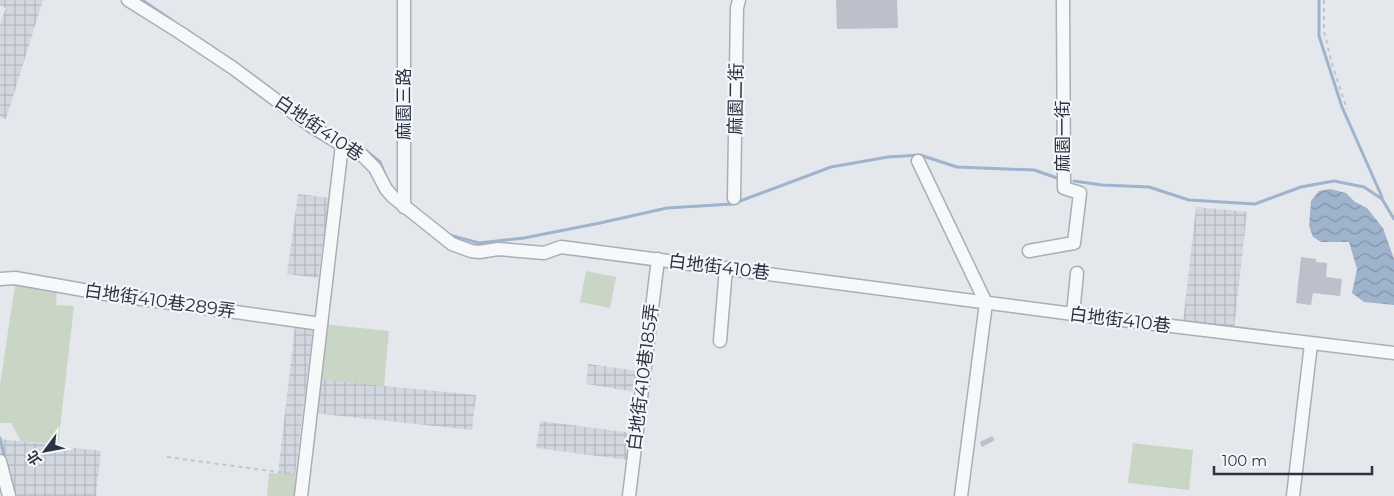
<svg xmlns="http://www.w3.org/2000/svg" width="1394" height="496" font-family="Montserrat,'Noto Sans TC',sans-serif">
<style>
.industrial{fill:url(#industrial-grid)}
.green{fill:#c9d6c5}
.water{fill:url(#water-waves)}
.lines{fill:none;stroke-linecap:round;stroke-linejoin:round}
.stream{stroke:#9fb4cc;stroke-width:3}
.building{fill:#bbc0ca}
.minor-casing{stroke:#a9aeb7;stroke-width:15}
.path{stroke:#c2c5cb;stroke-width:2;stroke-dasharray:4 4;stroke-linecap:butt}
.minor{stroke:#f7f8fa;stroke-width:12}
.labels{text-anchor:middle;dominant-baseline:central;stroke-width:4.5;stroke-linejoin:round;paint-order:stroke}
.street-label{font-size:18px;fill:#2b3445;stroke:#f4f6f9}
</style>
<defs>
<pattern id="industrial-grid" width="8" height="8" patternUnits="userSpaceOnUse" patternTransform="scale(1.25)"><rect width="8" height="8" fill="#d2d6de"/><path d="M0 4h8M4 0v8" fill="none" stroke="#b4b8c0"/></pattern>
<pattern id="water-waves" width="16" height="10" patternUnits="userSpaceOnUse" patternTransform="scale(1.25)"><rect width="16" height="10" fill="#9fb4cc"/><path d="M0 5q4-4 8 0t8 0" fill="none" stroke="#8293a7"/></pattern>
</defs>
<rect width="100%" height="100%" fill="#e4e7ec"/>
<!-- industrial -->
<g class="industrial">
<polygon points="0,0 43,0 6,119 0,117 0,24 6,8 0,5"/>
<polygon points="298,194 329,198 318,278 287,274"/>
<polygon points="1196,207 1247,212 1234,329 1183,323"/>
<polygon points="295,326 313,328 295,476 278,474"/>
<polygon points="588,364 638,371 636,392 586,384"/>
<polygon points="316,379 476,395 472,430 313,413"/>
<polygon points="540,421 632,433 629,460 536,448"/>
<polygon points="0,439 101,451 96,496 12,496 0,451"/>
</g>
<!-- green -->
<g class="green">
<polygon points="586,271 616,277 610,308 580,302"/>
<polygon points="15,285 57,292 56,305 74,306 58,445 21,441 11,423 0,423 0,385"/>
<polygon points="323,324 389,331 384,386 316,379"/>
<polygon points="1133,443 1193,450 1189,490 1128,483"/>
<polygon points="269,473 296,476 294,496 267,496"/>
</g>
<!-- water -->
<polygon class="water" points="1330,189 1346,193 1355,202 1367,208 1383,228 1394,259 1394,305 1364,302 1352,293 1357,269 1349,242 1321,242 1313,237 1309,226 1311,201 1319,191"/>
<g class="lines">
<!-- stream -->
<g class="stream">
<polyline points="142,0 173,21"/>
<polyline points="1319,0 1319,36 1342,107 1382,197"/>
<polyline points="340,137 359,145 380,162 385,174"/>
<polyline points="1074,181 1102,185 1149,187 1189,200 1255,204 1301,187 1334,181 1364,187 1382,199 1394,219"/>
<polyline points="449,235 479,243 524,238 600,223 667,208 732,204 831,167 888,157 920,155 957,167 1034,170 1060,179"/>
<polyline points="0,438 5,460"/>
</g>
</g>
<!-- building -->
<g class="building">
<polygon points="836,0 897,0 898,28 837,29"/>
<polygon points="1301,257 1316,259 1316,262 1327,263 1326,277 1342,279 1340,296 1313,293 1311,305 1296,303"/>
<polygon points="992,436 995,440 982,447 980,442"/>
</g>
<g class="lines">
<!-- minor casing -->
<g class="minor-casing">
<g id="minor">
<polyline points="128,0 179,32 233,68 311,126 342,145 362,155 375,168 386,189 393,197 452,244 471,251 479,252 498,249 544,253 561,247 1073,314 1394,353"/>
<polyline points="918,161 986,303 961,496"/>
<polyline points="734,198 737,8 739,0"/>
<polyline points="404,207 404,0"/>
<polyline points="1029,251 1074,243 1080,193 1064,188 1063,0"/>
<polyline points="0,279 15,278 106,294 321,324"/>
<polyline points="1073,314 1077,273"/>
<polyline points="720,341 726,268"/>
<polyline points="0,461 9,496"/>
<polyline points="301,496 342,145"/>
<polyline points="629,496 658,259"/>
<polyline points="1293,496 1311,344"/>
</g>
</g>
<!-- path -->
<g class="path">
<polyline points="1324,0 1324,31 1332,64 1347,109"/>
<polyline points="167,457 293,474"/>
</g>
<!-- minor -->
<use href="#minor" class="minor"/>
</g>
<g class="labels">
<!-- street labels -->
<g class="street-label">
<text transform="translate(736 99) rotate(-89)">麻園二街</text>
<text transform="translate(404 104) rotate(-90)">麻園三路</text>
<text transform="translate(319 128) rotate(34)">白地街410巷</text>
<text transform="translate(1063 136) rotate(-90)">麻園一街</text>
<text transform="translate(719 267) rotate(7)">白地街410巷</text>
<text transform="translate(160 301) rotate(8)">白地街410巷289弄</text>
<text transform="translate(1120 320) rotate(7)">白地街410巷</text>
<text transform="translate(643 377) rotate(-83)">白地街410巷185弄</text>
</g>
</g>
<!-- north arrow -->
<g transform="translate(45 451) rotate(238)" stroke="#f4f6f9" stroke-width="4" paint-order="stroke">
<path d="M0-4L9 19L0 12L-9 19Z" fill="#2b3445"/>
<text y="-8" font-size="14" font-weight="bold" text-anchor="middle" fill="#2b3445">北</text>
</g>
<!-- scale -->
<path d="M1214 466v8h158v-8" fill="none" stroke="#2b3445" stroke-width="2.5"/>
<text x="1222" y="466" font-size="15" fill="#2b3445" stroke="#f4f6f9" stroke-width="4" paint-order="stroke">100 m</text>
</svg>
